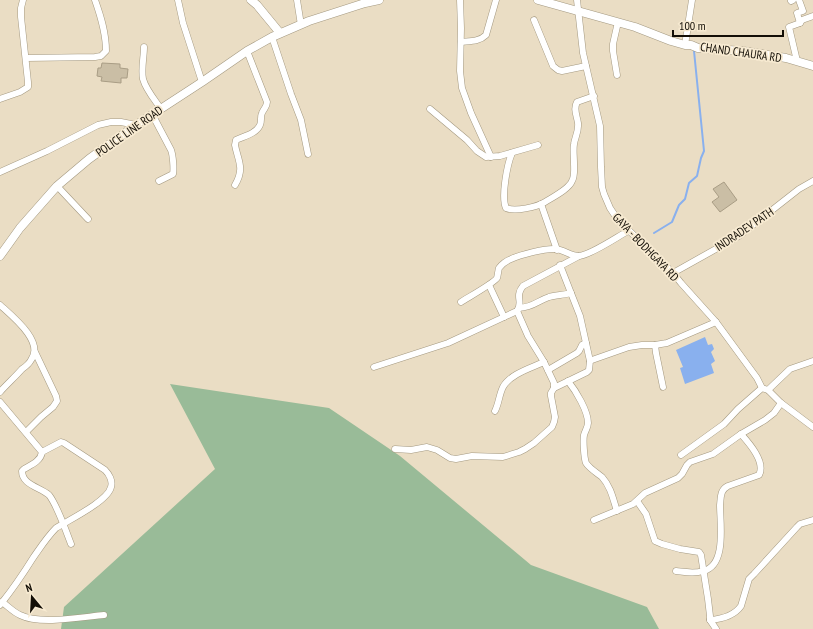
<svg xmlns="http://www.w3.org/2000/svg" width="813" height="629" font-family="'PT Sans Narrow',sans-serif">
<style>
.green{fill:#99bb98}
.water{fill:#89b0ee}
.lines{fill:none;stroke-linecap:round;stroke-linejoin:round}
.stream{stroke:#89b0ee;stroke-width:2}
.building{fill:#cabea5;stroke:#a99d85}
.minor-casing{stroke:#a49981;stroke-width:7}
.tertiary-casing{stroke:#a49981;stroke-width:9}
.minor{stroke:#fff;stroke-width:6}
.tertiary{stroke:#fff;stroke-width:8}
.labels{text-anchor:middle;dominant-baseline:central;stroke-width:3.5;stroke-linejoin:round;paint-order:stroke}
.street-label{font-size:12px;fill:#130e06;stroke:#f7ead1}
</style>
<rect width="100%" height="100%" fill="#eaddc4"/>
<!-- green -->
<polygon class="green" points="170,384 329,408 400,456 531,565 647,607 659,629 61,629 64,607 215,469"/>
<!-- water -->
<polygon class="water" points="705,337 708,345 712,344 714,349 711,352 715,361 711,364 714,373 685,384 680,368 683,367 676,350"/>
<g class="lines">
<!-- stream -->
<polyline class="stream" points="654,233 672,222 679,205 685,199 689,183 697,176 701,158 704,151 694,51"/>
</g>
<!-- building -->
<g class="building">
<polygon points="102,63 120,64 120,68 128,69 127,78 121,78 121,83 101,81 102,77 97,76 98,68 101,68"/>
<polygon points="724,182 737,200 720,212 712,202 719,197 713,189"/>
</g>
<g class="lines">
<!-- minor casing -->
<g class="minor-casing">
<g id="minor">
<polyline points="178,0 183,23 202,82"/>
<polyline points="297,0 301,25"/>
<polyline points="460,0 461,28 460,71 462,88 471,113 491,157"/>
<polyline points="577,0 583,53 600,126 601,167 602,187 604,194 610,208 618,220 673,273 681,283 716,322 757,378 762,388 768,390 781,403 813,427"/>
<polyline points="799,0 803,11 797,13 800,23"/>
<polyline points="791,1 793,0"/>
<polyline points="534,20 553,66 558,70 562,71 586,66"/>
<polyline points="272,37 291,94 301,120 308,154"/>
<path d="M461 42C470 41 479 42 486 35L496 0"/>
<polyline points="685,45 692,0"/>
<path d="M144 47C144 57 141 69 143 79 146 90 155 100 161 109"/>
<path d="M26 58 95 57 101 56 106 51C106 33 101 17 95 0"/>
<polyline points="797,61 789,27 800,23 802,20 813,16"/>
<polyline points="617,75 613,51 613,44 618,22"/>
<polyline points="0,99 20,92 28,87 28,82 21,17 21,8 23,0"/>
<polyline points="430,109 467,140 477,151 486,157 500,156 538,145"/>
<path d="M152 114 171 150C173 155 174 169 173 174L159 181"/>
<path d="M512 153C507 165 501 197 506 208 515 212 537 207 545 202 553 197 569 189 572 181 575 176 574 169 574 163 574 157 573 150 574 144 575 137 579 131 578 123 577 116 573 109 577 102L594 96"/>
<polyline points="0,172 47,151 98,125 111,122 121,122 136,125"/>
<path d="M235 185C245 168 238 161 235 145L236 140C244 136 256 134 260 125 262 121 260 117 262 113 264 108 267 107 267 102L247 51"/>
<polyline points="57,186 88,219"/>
<polyline points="541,204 557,250"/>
<polyline points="560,265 580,316 590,361"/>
<polyline points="673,273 739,236 799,189 813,181"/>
<polyline points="489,285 504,317"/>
<path d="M461 302C467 298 494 283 497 278 498 275 498 271 499 268 502 264 506 261 511 259 520 255 545 248 556 249 564 250 571 256 579 256 591 255 617 237 628 231"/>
<path d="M0 305C12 316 45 342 31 360 29 364 25 367 22 369 15 377 7 384 0 392"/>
<path d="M519 308C534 307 537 301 549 297 556 295 564 295 571 293"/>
<polyline points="655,345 656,353 663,387"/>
<path d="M374 367 448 343 517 311C524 302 514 297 523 286L579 256"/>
<polyline points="548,370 577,353 579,351 582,345 586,343"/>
<path d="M568 381C576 391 588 411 588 423 588 427 585 431 584 435 583 440 584 458 586 463 589 468 597 473 602 477 611 487 613 499 617 511"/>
<polyline points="554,388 587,372 589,370 590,361 592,360 629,347 642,345 655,345 667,343 716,322"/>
<polyline points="768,390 790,369 813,361"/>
<path d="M0 402 42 452C41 461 31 465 24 469L22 471C22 485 40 487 49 495 57 505 66 531 71 544"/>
<path d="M495 411C499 403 499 395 503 387 510 374 531 368 544 362"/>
<polyline points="26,432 41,417 53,407 57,401 56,396 35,352"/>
<polyline points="395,449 411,450 427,447 437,450 450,458 456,459 472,456 503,457 519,452 525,449 534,443 552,427 554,422 555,417 551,396 551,393 554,388 554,383 544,362 528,336 517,311"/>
<polyline points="681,455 724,424 738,409 762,388"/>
<polyline points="637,501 646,514 655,541 662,544 680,549 699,552 701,555 708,599 710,616 710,620 716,629"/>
<polyline points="594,520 633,504 645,493 678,478 682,474 687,465 690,462 713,454 741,434 765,420 774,413 781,403"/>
<path d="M676 571C685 572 694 574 703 571 727 566 720 523 720 505 721 497 720 490 728 486L759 475C766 462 749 443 741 434"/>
<path d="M2 602C8 606 13 612 20 615 40 625 82 617 104 615"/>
<path d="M0 605C12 590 23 574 33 558 40 548 47 537 56 528 69 520 108 501 111 487 113 481 109 474 105 470L64 443 61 442 42 452"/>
<path d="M710 620C722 619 734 616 741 606L749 579 754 574 797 527 800 524 813 520"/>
</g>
</g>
<!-- tertiary casing -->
<g class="tertiary-casing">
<g id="tertiary">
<polyline points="251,0 257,5 280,33"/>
<polyline points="538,0 635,27 671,41 685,45 691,45 698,48 743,51 786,58 813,66"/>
<polyline points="0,256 20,228 57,186 89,159 136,125 202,82 247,51 272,37 309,21 365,3 379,0"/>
</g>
</g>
<!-- minor -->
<use href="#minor" class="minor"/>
<!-- tertiary -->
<use href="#tertiary" class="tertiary"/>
</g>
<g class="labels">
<!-- street labels -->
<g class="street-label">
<text transform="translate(741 52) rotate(8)">CHAND CHAURA RD</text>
<text transform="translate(129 131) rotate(-35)">POLICE LINE ROAD</text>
<text transform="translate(744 229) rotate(-34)">INDRADEV PATH</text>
<text transform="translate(646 247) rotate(46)">GAYA - BODHGAYA RD</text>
</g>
</g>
<!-- north arrow -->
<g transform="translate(32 597) rotate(342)" stroke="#f7ead1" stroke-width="3" paint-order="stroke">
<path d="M0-3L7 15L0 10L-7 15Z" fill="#130e06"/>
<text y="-6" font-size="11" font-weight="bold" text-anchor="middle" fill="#130e06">N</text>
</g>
<!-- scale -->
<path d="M673 30v6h110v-6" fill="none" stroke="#130e06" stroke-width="2"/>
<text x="679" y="30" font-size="12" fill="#130e06" stroke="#f7ead1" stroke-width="3" paint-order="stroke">100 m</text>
</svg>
